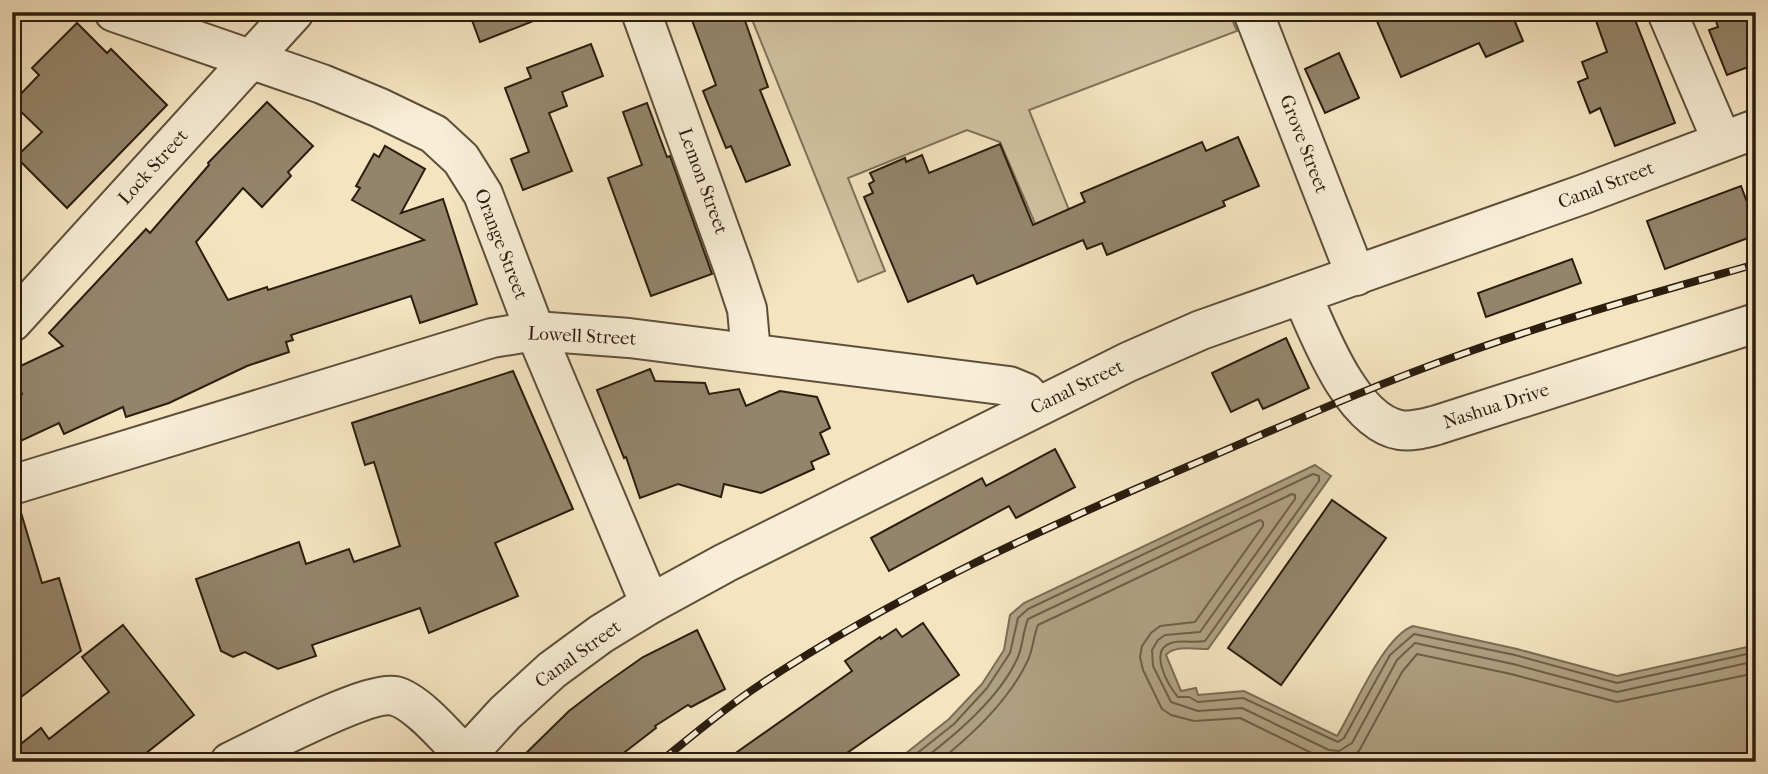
<svg xmlns="http://www.w3.org/2000/svg" width="1768" height="774" font-family="'IM FELL French Canon',serif">
<style>
.green{fill:#d2c2a2;stroke:#7f7058;stroke-width:2}
.water{fill:#b0a083;stroke:#7b6c54;stroke-width:2}
.lines{fill:none;stroke-linecap:round;stroke-linejoin:round}
.shore{stroke:#6e5e48;stroke-width:2}
.building{fill:#94846b;stroke:#2c1d0e;stroke-width:2}
.minor-casing{stroke:#5e4f3a;stroke-width:42}
.minor{stroke:#f8edd6;stroke-width:38}
.rail-casing{stroke:#2c1d0e;stroke-width:8}
.rail{stroke:#f8edd6;stroke-width:5;stroke-dasharray:16;stroke-linecap:butt}
.labels{text-anchor:middle;dominant-baseline:central;stroke-width:5;stroke-linejoin:round;paint-order:stroke}
.street-label{font-size:19px;fill:#2c1d0e;stroke:#f8edd6}
</style>
<rect width="100%" height="100%" fill="#f4e4c0"/>
<filter id="stains"><feTurbulence type="fractalNoise" baseFrequency=".00286" numOctaves="4"/><feColorMatrix values="0 0 0 0 .2 0 0 0 0 .09 0 0 0 0 .02 0 0 0 .5 -.17"/></filter>
<radialGradient id="worn" r=".72"><stop offset=".6" stop-color="#630" stop-opacity="0"/><stop offset="1" stop-color="#630" stop-opacity=".3"/></radialGradient>
<!-- green -->
<polygon class="green" points="749,12 1229,12 1237,31 1029,110 1071,215 1037,228 1000,142 967,130 848,178 885,271 858,282"/>
<!-- water -->
<path class="water" d="M1315 465 1331 476 1208 649C1195 649 1175 645 1166 655L1181 691 1196 688 1198 695 1244 691 1337 736C1355 707 1383 637 1413 626L1517 649 1617 676 1756 645V762H895L949 719 982 684 1004 650 1010 615 1024 603Z"/>
<g class="lines">
<!-- shore -->
<g class="shore">
<path d="M906 762 954 724 987 688 1010 653 1018 618 1028 609 1313 474 1319 476V481L1205 641C1194 643 1182 640 1171 643 1148 650 1168 686 1178 697H1189L1198 702 1243 698 1338 742 1344 738 1390 655 1414 634 1515 655 1617 683 1756 652"/>
<path d="M920 762C955 735 1000 698 1018 657 1023 645 1023 631 1028 619L1292 494 1295 495V499L1200 632 1165 635 1158 640 1152 650 1153 666 1171 702 1198 711 1242 708 1329 750 1339 751 1352 743 1397 660 1415 643 1513 664 1617 692 1756 661"/>
<path d="M938 762C971 736 1009 700 1027 662 1033 651 1033 637 1038 625L1260 520 1263 522V526L1195 622 1160 626 1151 633 1142 646 1140 657 1143 670 1162 709 1171 715 1194 721 1240 718 1326 760 1337 762"/>
<polyline points="1337,762 1350,758 1359,751 1402,672 1417,654 1511,674 1617,702 1756,673"/>
</g>
</g>
<!-- building -->
<g class="building">
<polygon points="469,12 551,12 551,14 480,42"/>
<polygon points="689,12 742,12 768,87 760,90 790,165 746,182 731,146 726,148 703,91 716,85"/>
<polygon points="1373,12 1511,12 1523,41 1486,57 1479,43 1401,77"/>
<polygon points="1593,12 1632,12 1675,123 1615,146 1600,108 1590,113 1578,82 1588,78 1582,62 1607,52"/>
<polygon points="1713,12 1756,12 1756,64 1727,75 1709,30 1718,27"/>
<polygon points="77,23 107,53 111,49 167,105 67,208 16,157 42,132 12,103 39,75 32,68"/>
<polygon points="591,44 603,76 562,92 567,106 549,113 572,171 523,190 511,159 529,152 505,88 531,78 527,68"/>
<polygon points="1339,53 1359,98 1325,113 1305,69"/>
<polygon points="267,102 313,146 288,172 291,176 262,207 243,188 196,242 228,300 267,287 268,290 424,240 352,200 360,188 356,186 374,154 379,157 385,146 425,169 401,213 443,199 477,304 420,323 411,296 291,335 293,340 286,342 289,352 247,366 169,403 126,417 123,407 64,434 59,423 12,445 12,399 22,394 12,370 63,346 49,333 146,229 150,233 209,165 208,163"/>
<polygon points="647,103 667,157 670,156 712,274 651,296 608,178 642,165 623,112"/>
<polygon points="1238,137 1259,186 1223,201 1225,206 1107,255 1102,243 1087,249 1083,240 977,284 973,275 908,302 864,197 873,193 869,184 874,181 870,173 905,158 906,162 922,155 929,173 1000,144 1033,225 1085,202 1081,193 1202,142 1206,151"/>
<polygon points="1741,186 1756,226 1756,235 1665,269 1647,221"/>
<polygon points="1572,259 1581,283 1486,317 1478,293"/>
<polygon points="1286,338 1309,388 1263,409 1258,399 1231,412 1212,373"/>
<polygon points="650,369 655,381 705,383 709,394 739,389 746,406 780,391 817,397 830,428 820,433 829,454 811,462 814,469 761,493 724,484 721,497 678,484 640,498 626,457 624,458 597,390"/>
<polygon points="513,371 573,509 495,543 518,596 429,633 420,608 312,645 316,656 278,669 245,652 233,657 221,651 196,579 299,542 306,564 349,549 354,562 400,546 374,462 365,465 352,423"/>
<polygon points="1055,449 1075,487 1016,518 1009,506 889,571 871,538 982,478 986,486"/>
<polygon points="1332,500 1386,538 1281,685 1228,648"/>
<polygon points="12,506 19,506 42,583 59,578 81,651 12,704"/>
<polygon points="923,623 959,675 834,762 723,762 852,671 845,661 880,637 881,639 896,629 902,637"/>
<polygon points="123,625 194,715 135,762 12,762 12,751 41,728 49,739 109,692 82,657"/>
<polygon points="697,630 725,689 691,707 688,705 655,726 656,728 612,762 517,762 569,711 599,688 643,657"/>
</g>
<g class="lines">
<!-- minor casing -->
<g class="minor-casing">
<g id="minor">
<polyline points="114,12 322,84 380,108 434,134 461,159 483,194 535,331 650,604"/>
<polyline points="641,12 733,267 747,309 751,353"/>
<polyline points="1253,12 1356,276"/>
<polyline points="1667,12 1722,141"/>
<path d="M1302 295C1319 334 1352 422 1400 430 1412 432 1425 428 1437 425L1756 323"/>
<polyline points="12,322 294,12"/>
<polyline points="12,485 492,338 535,331 629,338 1009,386 1026,393 1036,407"/>
<path d="M230 762C259 748 369 690 395 696 418 702 448 739 465 756"/>
<polyline points="460,762 505,713 552,670 601,634 650,604 725,563 1128,362 1201,330 1584,194 1756,129"/>
</g>
</g>
<!-- minor -->
<use href="#minor" class="minor"/>
<!-- rail casing -->
<g class="rail-casing">
<path id="rail" d="M660 762C693 735 726 707 761 684 895 595 1042 529 1189 466 1280 427 1371 386 1465 353 1560 319 1658 292 1756 264"/>
</g>
<!-- rail -->
<use href="#rail" class="rail"/>
</g>
<g class="labels">
<!-- street labels -->
<g class="street-label">
<text transform="translate(1304 144) rotate(69)">Grove Street</text>
<text transform="translate(153 167) rotate(-48)">Lock Street</text>
<text transform="translate(703 181) rotate(70)">Lemon Street</text>
<text transform="translate(1606 185) rotate(-21)">Canal Street</text>
<text transform="translate(501 244) rotate(69)">Orange Street</text>
<text transform="translate(582 336) rotate(3)">Lowell Street</text>
<text transform="translate(1077 387) rotate(-26)">Canal Street</text>
<text transform="translate(1496 406) rotate(-18)">Nashua Drive</text>
<text transform="translate(578 654) rotate(-36)">Canal Street</text>
</g>
</g>
<!-- margin -->
<rect width="1768" height="774" fill="none" stroke="#f4e4c0" stroke-width="42"/>
<rect x="14" y="14" width="1740" height="746" fill="none" stroke="#2c1d0e" stroke-width="3.5"/>
<rect x="21" y="21" width="1726" height="732" fill="none" stroke="#2c1d0e" stroke-width="2"/>
<rect width="100%" height="100%" filter="url(#stains)"/>
<rect width="100%" height="100%" fill="url(#worn)"/>
</svg>
